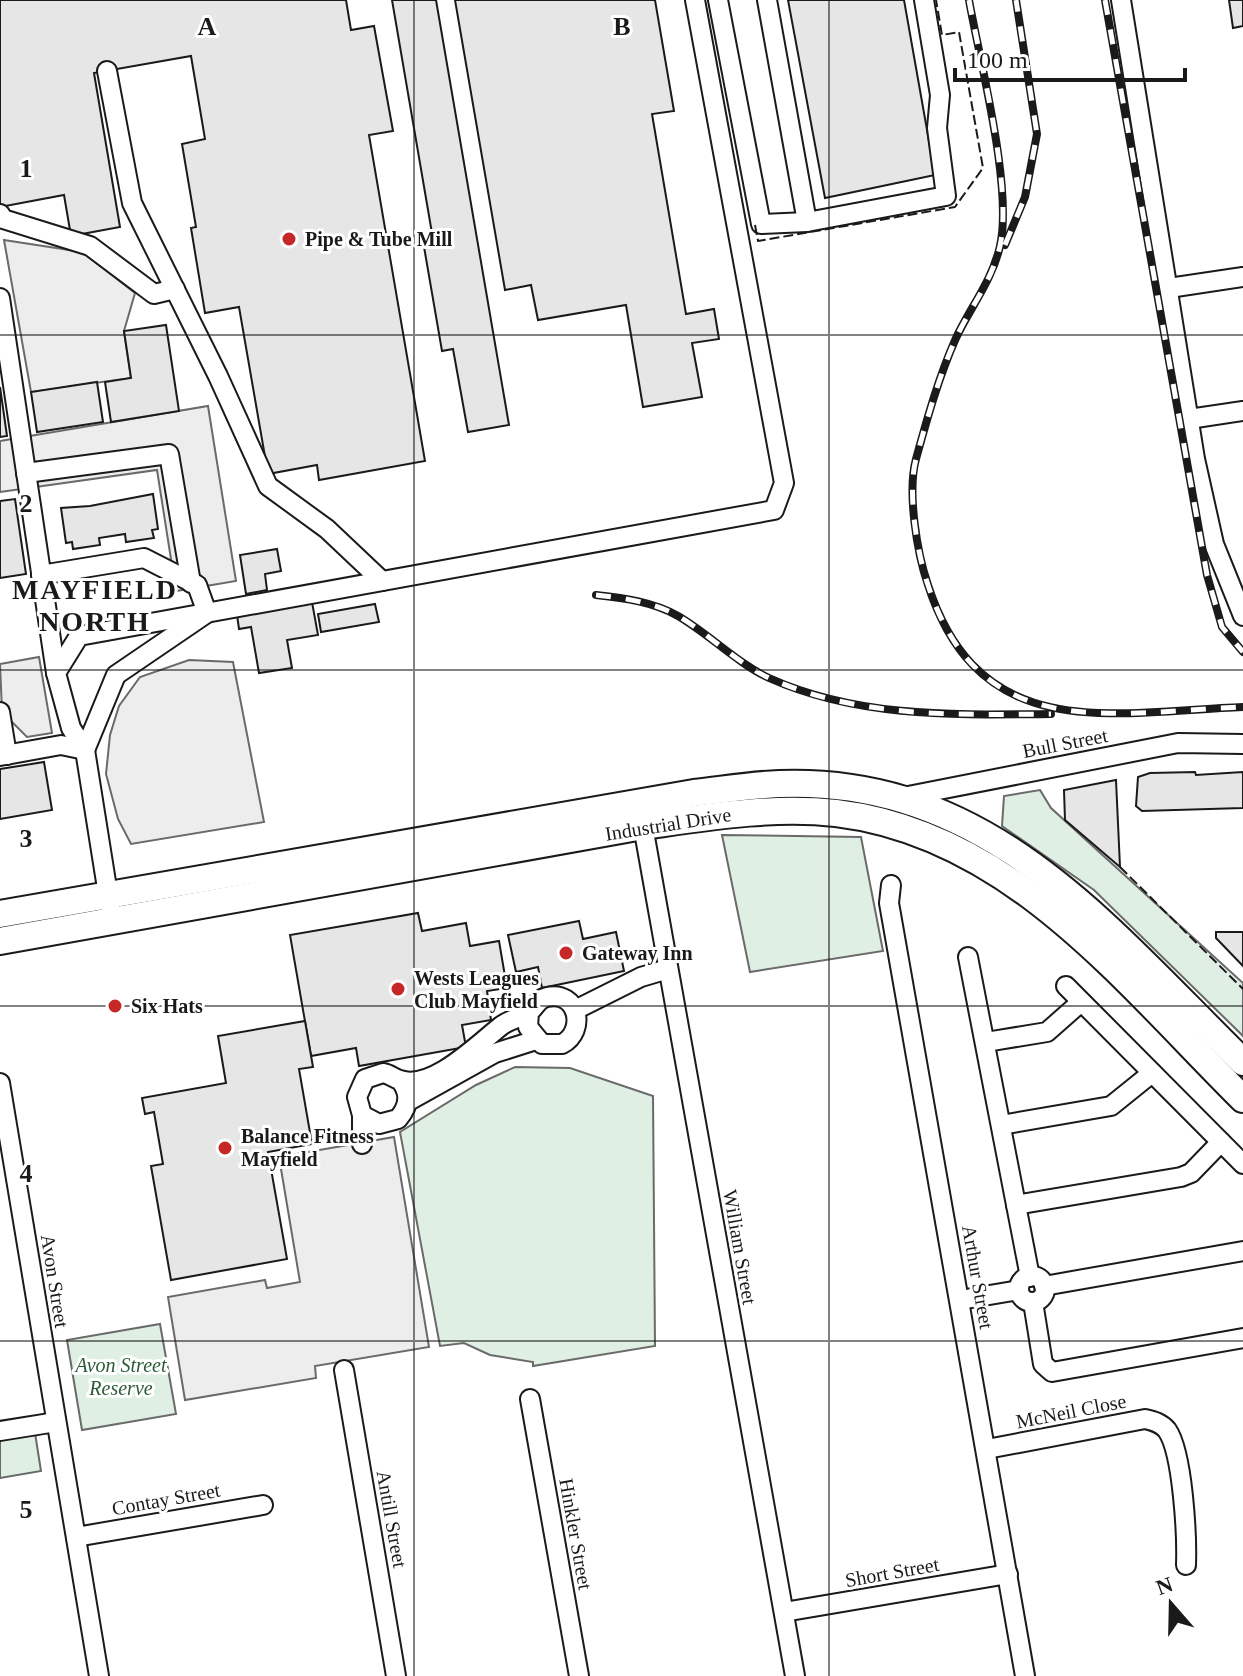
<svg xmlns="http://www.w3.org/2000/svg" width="1243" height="1676" font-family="'Times New Roman',serif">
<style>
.green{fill:#e0efe3;stroke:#6a6a6a;stroke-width:2}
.parking{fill:#ededed;stroke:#6a6a6a;stroke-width:2}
.building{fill:#e6e6e6;stroke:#1a1a1a;stroke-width:2}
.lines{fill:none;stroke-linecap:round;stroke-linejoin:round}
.minor-casing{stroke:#1a1a1a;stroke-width:22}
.highway-casing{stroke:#1a1a1a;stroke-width:30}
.minor{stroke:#fff;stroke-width:18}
.highway{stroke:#fff;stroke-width:26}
.rail-casing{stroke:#1a1a1a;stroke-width:8}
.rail{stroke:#fff;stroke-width:5;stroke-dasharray:15;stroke-linecap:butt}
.fence{stroke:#1a1a1a;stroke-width:2;stroke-dasharray:10 4;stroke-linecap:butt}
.grid{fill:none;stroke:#1a1a1a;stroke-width:2;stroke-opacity:0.55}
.poi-dot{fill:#c62828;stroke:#fff;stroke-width:3}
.labels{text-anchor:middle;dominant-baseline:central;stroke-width:6;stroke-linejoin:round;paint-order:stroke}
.poi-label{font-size:20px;font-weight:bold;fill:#1a1a1a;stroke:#fff;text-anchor:start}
.street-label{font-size:20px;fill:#1a1a1a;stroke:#fff}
.park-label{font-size:20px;font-style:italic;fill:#2b5a34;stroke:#fff}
.district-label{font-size:28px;font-weight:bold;letter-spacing:2px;fill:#1a1a1a;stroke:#fff}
.grid-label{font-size:26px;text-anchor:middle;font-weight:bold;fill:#1a1a1a;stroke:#fff;stroke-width:6;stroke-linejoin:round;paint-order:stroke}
</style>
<rect width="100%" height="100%" fill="#fff"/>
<!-- green -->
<g class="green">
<polygon points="1040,790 1051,808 1243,983 1243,1036 1094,890 1002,826 1004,796"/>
<polygon points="722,835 861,837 883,951 750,972"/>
<polygon points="515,1067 570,1068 653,1096 655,1346 533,1366 533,1362 490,1355 464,1343 440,1346 400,1132 476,1085"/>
<polygon points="160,1324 176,1414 82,1430 67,1340"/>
<polygon points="35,1433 41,1471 0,1478 0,1439"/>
</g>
<!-- parking -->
<g class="parking">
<polygon points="4,240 82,252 135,293 124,331 131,378 31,392"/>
<polygon points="208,406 236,581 176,591 157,470 0,492 0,441"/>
<polygon points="39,657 52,733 27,737 2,712 0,664"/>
<polygon points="189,660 233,662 264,822 131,844 118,819 106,774 110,735 119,706 140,677"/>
<polygon points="394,1137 429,1347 315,1366 316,1378 185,1400 168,1297 265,1280 267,1288 300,1282 279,1157"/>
</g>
<!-- building -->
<g class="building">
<polygon points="0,0 346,0 351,30 374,26 393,131 369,135 425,461 319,480 317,465 268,474 239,307 205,313 191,228 196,227 182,144 205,139 191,56 94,73 120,227 71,236 64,195 0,207"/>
<polygon points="392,0 436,0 509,425 468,432 453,349 442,351 423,241 433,239"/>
<polygon points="455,0 655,0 674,111 652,114 686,314 714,309 719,339 692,343 702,397 643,407 626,305 538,320 531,285 505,290"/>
<polygon points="788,0 904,0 935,175 825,198"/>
<polygon points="1229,0 1243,0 1243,26 1233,28"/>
<polygon points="166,325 179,411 111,422 105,382 131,378 124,331"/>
<polygon points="97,382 103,422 37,432 31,392"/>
<polygon points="0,387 7,436 0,437"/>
<polygon points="153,494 158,529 152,530 154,538 126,542 125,534 99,538 100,545 73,549 72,542 66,543 61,508 90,506"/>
<polygon points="15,499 26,574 0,578 0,501"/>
<polygon points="277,549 281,571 265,574 267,590 246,594 240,555"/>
<polygon points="312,602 318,635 287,640 292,668 259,673 251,627 239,629 237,615"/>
<polygon points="375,604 379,622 321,632 318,614"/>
<polygon points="44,762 52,810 0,819 0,769"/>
<polygon points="1195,772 1196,775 1243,772 1243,808 1142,811 1136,806 1138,777 1150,773"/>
<polygon points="1116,780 1120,867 1065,820 1064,790"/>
<polygon points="418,913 422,931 466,923 470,946 499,941 507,988 487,991 491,1020 462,1025 466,1047 359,1066 356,1048 311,1056 290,935"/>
<polygon points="579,921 583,939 616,932 624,971 542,988 538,967 516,972 508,935"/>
<polygon points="1216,932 1243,932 1243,966 1216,938"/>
<polygon points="305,1021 313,1067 299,1069 312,1144 268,1152 287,1259 171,1280 151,1166 163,1164 154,1112 145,1114 142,1098 226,1083 218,1036"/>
</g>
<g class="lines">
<!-- minor casing -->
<g class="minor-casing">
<g id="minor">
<polyline points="718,0 761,224 807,222"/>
<polyline points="767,0 807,222 946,196 937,128 940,95 924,0"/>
<polyline points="1121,0 1195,459 1214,544 1243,616"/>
<polyline points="107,71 132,203 218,376 268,486 327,529 382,581"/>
<polyline points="0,214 3,219 90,246 154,294 175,289"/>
<polyline points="1169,288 1243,277"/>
<polyline points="0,298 56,673"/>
<polyline points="1189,419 1243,411"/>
<polyline points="26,473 169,454 191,583"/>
<polyline points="0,712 7,755"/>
<polyline points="0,756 61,745 85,750 116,675 207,613 197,585 144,558 41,575"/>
<polyline points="903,797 1178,743 1243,744"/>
<polyline points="643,826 795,1676"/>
<polyline points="891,885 889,903 1025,1676"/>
<polyline points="110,907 85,750 71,728 56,673 79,636 774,510 784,483 695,0"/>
<polyline points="968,957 1030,1277"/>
<polyline points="1066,986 1243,1164"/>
<polyline points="575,1010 641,977 668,969"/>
<polyline points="986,1042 1047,1032 1081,1002"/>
<path d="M400 1080C411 1094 409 1106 398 1119L379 1124 362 1115 357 1097 365 1079 383 1073C390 1074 393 1078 400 1080 432 1091 478 1044 501 1026 510 1019 521 1018 529 1012 536 1007 537 999 547 997 578 990 587 1031 562 1044H542L528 1027 529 1012"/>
<polyline points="0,1083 99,1676"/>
<polyline points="407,1102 495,1053 536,1040"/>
<polyline points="1001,1125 1111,1106 1152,1073"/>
<polyline points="362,1144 362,1115"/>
<polyline points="1016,1205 1181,1177 1191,1173 1221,1142"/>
<circle cx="1032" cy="1289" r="13"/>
<polyline points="1044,1286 1243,1251"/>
<polyline points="960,1300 1019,1290"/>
<polyline points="1033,1302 1043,1364 1052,1372 1243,1338"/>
<polyline points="344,1370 396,1676"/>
<polyline points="530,1399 579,1676"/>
<polyline points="0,1431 56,1422"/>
<path d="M987 1449 1145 1419C1154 1421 1161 1423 1167 1430 1183 1453 1187 1536 1186 1565"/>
<polyline points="76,1537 263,1505"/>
<polyline points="784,1612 1008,1574"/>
</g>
</g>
<!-- highway casing -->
<g class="highway-casing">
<g id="highway">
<path d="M0 914 694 793C722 790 750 785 779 784 989 776 1107 929 1243 1062"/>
<path d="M0 941 643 826C707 817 771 806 836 813 1012 834 1125 982 1243 1099"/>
</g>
</g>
<!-- minor -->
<use href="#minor" class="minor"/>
<!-- highway -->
<use href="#highway" class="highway"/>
<!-- rail casing -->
<g class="rail-casing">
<g id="rail">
<path d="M969 0C980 62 1013 188 1000 246 992 281 971 306 956 338 939 376 927 419 916 459 907 492 917 553 928 585 980 746 1112 712 1243 707"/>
<polyline points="1105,0 1207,575 1222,627 1243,652"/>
<polyline points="1005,245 1025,197 1037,134 1016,0"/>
<path d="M596 595C624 598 654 602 678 616 709 634 737 663 769 678 858 718 955 715 1051 714"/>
</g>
</g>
<!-- rail -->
<use href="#rail" class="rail"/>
<!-- fence -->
<g class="fence">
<polyline points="755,225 758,241 955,207 983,168 959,32 942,35 936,0"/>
<polyline points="1120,867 1243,989"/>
</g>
</g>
<!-- grid -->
<path class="grid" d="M414 0V1676M829 0V1676M0 335H1243M0 670H1243M0 1006H1243M0 1341H1243"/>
<!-- markers -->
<g class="poi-dot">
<circle cx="289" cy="239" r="8"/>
<circle cx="566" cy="953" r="8"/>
<circle cx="398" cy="989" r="8"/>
<circle cx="115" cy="1006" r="8"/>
<circle cx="225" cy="1148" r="8"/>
</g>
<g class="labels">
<!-- poi labels -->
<g class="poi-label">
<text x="305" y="239">Pipe &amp; Tube Mill</text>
<text x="582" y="953">Gateway Inn</text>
<text x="414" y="978">Wests Leagues<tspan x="414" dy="23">Club Mayfield</tspan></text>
<text x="131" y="1006">Six Hats</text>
<text x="241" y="1136">Balance Fitness<tspan x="241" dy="23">Mayfield</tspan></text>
</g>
<!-- street labels -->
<g class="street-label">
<text transform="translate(1065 743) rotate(-11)">Bull Street</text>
<text transform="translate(668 824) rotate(-9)">Industrial Drive</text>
<text transform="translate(740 1247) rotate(80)">William Street</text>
<text transform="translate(978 1277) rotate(80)">Arthur Street</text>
<text transform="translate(55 1281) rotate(81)">Avon Street</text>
<text transform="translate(1071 1411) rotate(-11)">McNeil Close</text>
<text transform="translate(166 1499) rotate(-10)">Contay Street</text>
<text transform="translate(392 1519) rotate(80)">Antill Street</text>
<text transform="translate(576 1534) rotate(80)">Hinkler Street</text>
<text transform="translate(892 1572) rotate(-10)">Short Street</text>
</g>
<!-- park labels -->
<g class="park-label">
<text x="121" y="1365">Avon Street<tspan x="121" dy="23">Reserve</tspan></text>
</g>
<!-- district labels -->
<g class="district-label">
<text x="95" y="589">MAYFIELD<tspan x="95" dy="32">NORTH</tspan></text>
</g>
</g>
<g class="grid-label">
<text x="207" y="35">A</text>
<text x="622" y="35">B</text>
<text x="26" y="177">1</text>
<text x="26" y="512">2</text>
<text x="26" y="847">3</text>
<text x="26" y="1182">4</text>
<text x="26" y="1518">5</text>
</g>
<!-- north arrow -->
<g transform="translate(1171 1604) rotate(340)" stroke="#ffffff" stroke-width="6" paint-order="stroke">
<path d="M0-6L14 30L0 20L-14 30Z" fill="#1a1a1a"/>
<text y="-12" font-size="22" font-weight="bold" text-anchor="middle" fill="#1a1a1a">N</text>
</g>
<!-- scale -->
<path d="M955 68v12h230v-12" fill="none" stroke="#1a1a1a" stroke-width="4"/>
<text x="967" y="68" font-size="24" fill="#1a1a1a" stroke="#ffffff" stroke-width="6" paint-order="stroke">100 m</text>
</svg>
